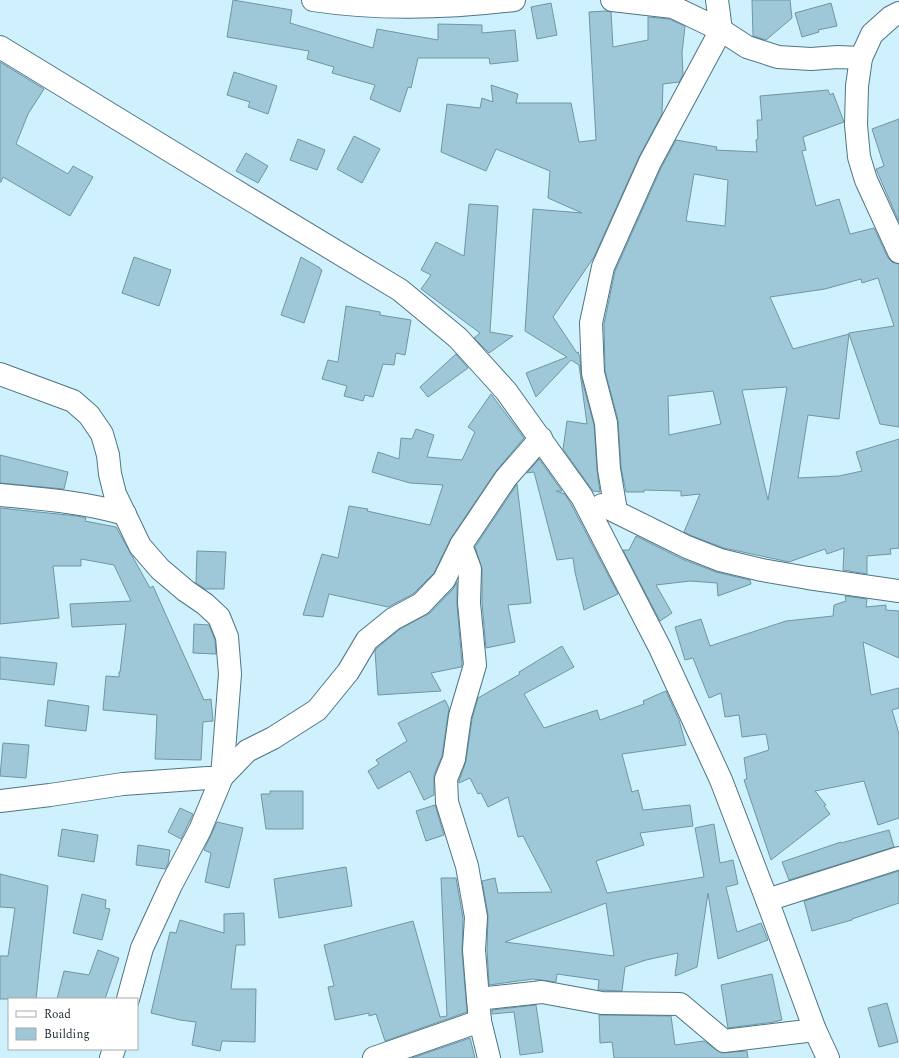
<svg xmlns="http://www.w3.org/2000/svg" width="899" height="1058" font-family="Spectral,serif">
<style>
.building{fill:#9ec7d7;stroke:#6f96a5;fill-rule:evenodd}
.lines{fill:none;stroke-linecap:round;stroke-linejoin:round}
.minor-casing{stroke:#4e7584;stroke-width:24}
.minor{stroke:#fff;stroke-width:22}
</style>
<rect width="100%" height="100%" fill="#cff0fd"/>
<!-- building -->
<g class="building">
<polygon points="233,0 292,10 290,23 373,48 377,29 438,40 438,24 482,25 482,33 515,30 518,61 490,64 489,58 418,58 411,88 408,87 400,112 370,99 375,85 332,73 334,67 307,59 309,51 227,37"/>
<polygon points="752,0 790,0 792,18 766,40 753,36"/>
<polygon points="551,3 557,35 537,39 531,7"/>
<polygon points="831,3 837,26 818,30 819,32 802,37 795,13"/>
<polygon points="606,11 611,12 613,47 648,40 648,17 669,19 685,26 682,53 683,75 679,82 663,84 662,114 639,157 594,257 553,317 577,353 579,352 578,353 580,356 581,376 594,425 597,470 600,492 593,491 563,449 567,421 587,424 579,365 571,360 536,397 526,373 567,357 525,331 533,209 582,213 548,198 550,171 496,149 486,171 441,152 447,104 480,108 482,98 493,102 491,85 518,94 516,103 571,103 579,142 596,140 589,12"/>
<polygon points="0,62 44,89 28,114 16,144 68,174 73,166 93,177 70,216 3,177 1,182 0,182"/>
<polygon points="234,72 277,86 268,114 248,107 250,102 227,95"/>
<path d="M828 90 830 95 833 93 844 122 803 137 806 150 802 151 816 206 839 199 850 234 874 228 888 258 892 262 899 264V427L880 424 849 334 839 419 808 415 798 478 839 476 862 471 856 452 899 439V548L890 549 891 554 867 556V574L843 570 844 548 827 554 825 549 789 562 724 548 692 536 684 532 700 494 681 496V491L644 490V492H626L621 468 618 420 605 371 604 324 615 271 661 168 676 140 717 147 716 150 757 152 756 140 758 139 757 120H762L760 96ZM694 174 728 180 725 226 686 221ZM878 278 894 326 849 333V334L793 349 770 297 825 289 861 279 862 283ZM787 387 768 500 742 390ZM713 391 721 424 669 435 668 396Z"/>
<polygon points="899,119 899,222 876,169 884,166 872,129"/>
<polygon points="354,136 380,149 362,183 337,169"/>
<polygon points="298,139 325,150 317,170 290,160"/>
<polygon points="246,153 268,166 258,183 236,171"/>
<polygon points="469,204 498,206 490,332 513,336 489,353 474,338 480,333 421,289 431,275 421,270 436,242 464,256"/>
<polygon points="134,257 171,270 159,306 122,293"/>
<polygon points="301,257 320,268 320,269 322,270 304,323 281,315"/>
<polygon points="346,306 380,312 380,315 411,320 405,355 396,353 394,365 383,364 373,397 365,395 363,401 344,396 347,386 322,379 328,360 338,362"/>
<polygon points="456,354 468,368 428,397 420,387"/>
<polygon points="491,394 524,438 496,471 451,538 434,573 413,594 388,607 329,594 323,617 303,615 322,554 338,558 349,506 368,509 367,511 430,525 443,485 410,483 372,472 378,452 399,459 401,438 412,439 416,429 434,435 427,457 462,460 475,432 468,427"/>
<polygon points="0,455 68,472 64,489 0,483"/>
<polygon points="539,459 562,491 556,491 565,494 571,504 618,594 584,610 575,572 573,558 557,560 534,472 527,473"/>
<polygon points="517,484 531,603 508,605 515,642 486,648 482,603 482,569 475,547"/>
<polygon points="0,508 77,516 86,518 85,521 116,527 150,588 153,586 204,700 211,699 213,721 203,722 201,760 155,759 157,715 103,710 106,676 119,677 119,672 120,672 126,624 72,627 70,604 131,601 114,565 81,559 81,566 53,566 59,618 0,624"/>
<polygon points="636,536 682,559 716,572 750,580 751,584 718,596 717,583 690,581 656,585 672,613 660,621 623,550 629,550"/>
<polygon points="197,551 226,552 224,589 205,589 196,583"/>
<polygon points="457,582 457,604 462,664 461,667 431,673 441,691 378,695 375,651 377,648 400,629 430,613 453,589"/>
<polygon points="845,596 867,599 866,607 886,605 886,610 899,611 899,658 863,642 871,695 899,688 899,708 892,710 899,734 899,818 878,825 864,781 815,791 826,805 824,806 830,814 771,860 744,780 747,779 744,758 769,750 766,734 742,737 739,715 725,717 721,693 709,698 693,658 685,660 675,627 701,619 710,646 786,621 833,616 834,605 846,601"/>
<polygon points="194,624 209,625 215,640 216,654 193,653"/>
<path d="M562 646 574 667 524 694 544 728 597 710 600 720 644 704 643 701 666 691 679 720 686 745 622 754 632 792 638 790 643 810 690 805 693 826 640 833 644 845 596 861 607 893 704 877 695 828 714 824 720 863 733 860 738 884 726 887 737 932 761 923 768 940 718 959 708 893 697 967 675 976 678 953 646 960 625 967 622 991 598 990 599 980 557 974 556 982 533 979 489 985 487 950 488 915 482 881 495 878 498 893 552 892 523 836 518 837 508 797 488 807 481 793 478 794 470 778 459 783V781L466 761 472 719 478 698 520 674 519 672ZM606 903 614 956 505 942Z"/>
<polygon points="0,657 57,663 54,685 0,679"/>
<polygon points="48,700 89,706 86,731 45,726"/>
<polygon points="445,700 449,708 442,756 434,775 434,795 424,800 410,771 378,789 368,771 379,764 376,760 407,741 398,723"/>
<polygon points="3,743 29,745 26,778 0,776"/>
<polygon points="270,791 303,791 303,829 266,829 261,794 270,794"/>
<polygon points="435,805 444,835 426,841 416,811"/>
<polygon points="180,808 193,814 181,839 168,832"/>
<polygon points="217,822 243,828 229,888 205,882 211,853 204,850"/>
<polygon points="62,829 98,835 94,862 58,856"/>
<polygon points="889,830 894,847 789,880 782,862 841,842 841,843"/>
<polygon points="138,845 170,850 168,864 165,869 136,865"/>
<polygon points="346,867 352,906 279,918 274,879"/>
<polygon points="899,871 899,903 852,919 852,920 812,931 804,901"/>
<polygon points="0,874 48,886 36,999 0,999 0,956 8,956 15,908 0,907"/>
<polygon points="441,878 456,878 463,918 462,951 467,1012 385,1041 376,1014 369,1016 369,1013 335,1020 328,987 334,986 324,945 413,921 440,1017 447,1016"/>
<polygon points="82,894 106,900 105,908 110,909 102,940 73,933"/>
<polygon points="244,913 245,945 236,945 231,989 256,989 255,1042 222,1041 220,1051 192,1045 196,1022 180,1020 151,1013 170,932 176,933 180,920 224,933 224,914"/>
<polygon points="98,950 119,958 105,999 57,999 64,971 89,975"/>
<polygon points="772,974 782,1020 774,1022 728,1028 721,985"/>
<polygon points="887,1003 898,1042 879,1047 868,1008"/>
<polygon points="536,1005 543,1052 520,1055 514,1012 492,1014 492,1010"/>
<polygon points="599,1015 671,1016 675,1045 704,1041 721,1053 747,1051 748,1058 614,1058 612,1042 600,1043"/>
<polygon points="470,1038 475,1058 412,1058"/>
</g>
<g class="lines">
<!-- minor casing -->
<g class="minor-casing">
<g id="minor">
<path d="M313 0C379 10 448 8 514 0"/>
<polyline points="612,0 673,7 721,30 747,47 778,57 811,59 838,57 861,58"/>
<polyline points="899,13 891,17 872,34 861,58 857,86 856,125 859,157 866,180 899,252"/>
<polyline points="0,47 231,188 400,290 458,338 506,391 582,497 660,648 721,780 767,900 815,1030 828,1058"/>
<polyline points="0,374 73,401 89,415 102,434 108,455 110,474 115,494 140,546 160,569 186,591 205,604 219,617 227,637 230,674 222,777 123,784 50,795 0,801"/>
<path d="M0 495C42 499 84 502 125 514"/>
<polyline points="602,505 687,547 720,560 762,570 808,578 899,591"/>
<polyline points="616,511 609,469 606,423 593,373 591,323 603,267 650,162 721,30 717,0"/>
<polyline points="461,545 470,569 469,603 475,665 460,716 454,759 446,779 447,802 467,866 476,917 474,950 478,999 480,1021 489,1058"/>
<polyline points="767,900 899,858"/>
<polyline points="128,999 142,948 171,885 200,830 222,777 247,751 273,738 317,710 348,672 367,640 393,619 421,604 444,580 461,545 506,478 541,438"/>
<polyline points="478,999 542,992 602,1003 680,1004 724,1041 815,1030"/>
<polyline points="111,1058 114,1049"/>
<polyline points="374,1058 480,1021"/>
</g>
</g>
<!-- minor -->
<use href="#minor" class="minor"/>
</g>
<!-- legend -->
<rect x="8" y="998" width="130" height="52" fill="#ffffff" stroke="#a5acae"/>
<rect x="16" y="1011" width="20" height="6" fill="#ffffff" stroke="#a5acae"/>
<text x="44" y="1018" font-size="12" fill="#1f2f35">Road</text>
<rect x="16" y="1028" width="20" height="12" fill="#9ec7d7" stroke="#a5acae"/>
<text x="44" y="1038" font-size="12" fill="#1f2f35">Building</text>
</svg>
